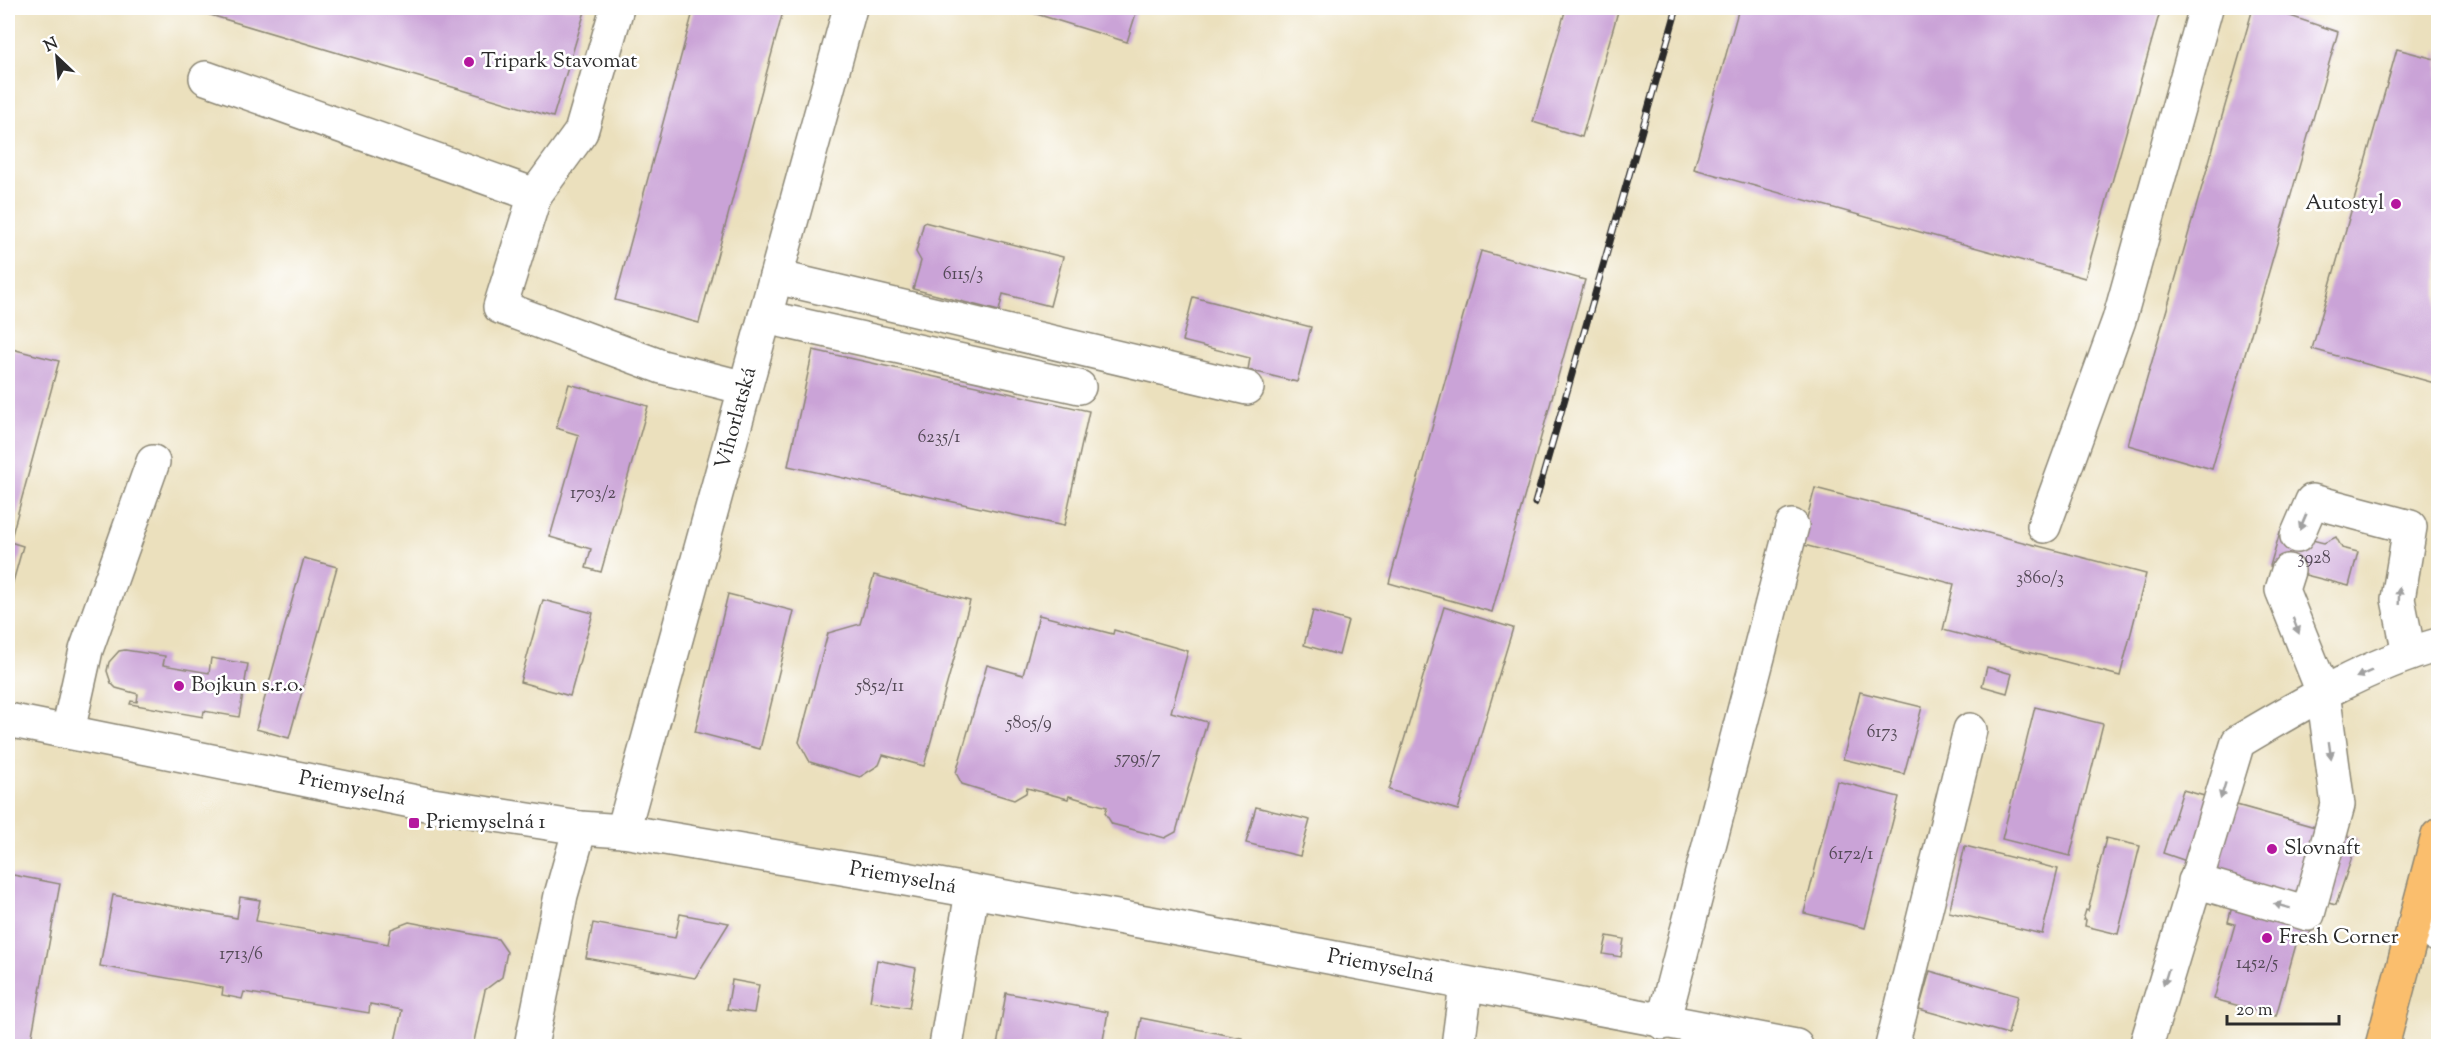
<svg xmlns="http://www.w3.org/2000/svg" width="2446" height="1054" font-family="'Sorts Mill Goudy',serif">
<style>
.building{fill:#caa3d7}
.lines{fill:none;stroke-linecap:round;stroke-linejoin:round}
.minor-casing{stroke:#8b8674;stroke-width:36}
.major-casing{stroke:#8b8674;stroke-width:36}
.minor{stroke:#fff;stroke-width:33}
.major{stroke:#fabe6d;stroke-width:33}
.rail-casing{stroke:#2b2b2b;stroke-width:7}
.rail{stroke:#fff;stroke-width:4.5;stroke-dasharray:14;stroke-linecap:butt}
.oneway{fill:#a0a0a0}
.poi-dot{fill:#b5179e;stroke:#fff;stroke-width:2}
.labels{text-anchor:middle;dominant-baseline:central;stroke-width:5;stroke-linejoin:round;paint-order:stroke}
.number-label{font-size:18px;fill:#534956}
.poi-label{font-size:21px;fill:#2b2b2b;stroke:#fff;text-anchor:start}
.street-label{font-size:21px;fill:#2b2b2b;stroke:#fff}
</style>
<rect width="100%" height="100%" fill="#fff"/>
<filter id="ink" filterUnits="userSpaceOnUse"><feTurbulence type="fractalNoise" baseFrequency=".0167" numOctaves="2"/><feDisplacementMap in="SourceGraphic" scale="12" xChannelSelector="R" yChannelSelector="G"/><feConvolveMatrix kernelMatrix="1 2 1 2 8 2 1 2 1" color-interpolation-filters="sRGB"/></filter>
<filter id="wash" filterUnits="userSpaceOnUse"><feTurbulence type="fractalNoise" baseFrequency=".008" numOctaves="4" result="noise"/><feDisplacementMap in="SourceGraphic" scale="24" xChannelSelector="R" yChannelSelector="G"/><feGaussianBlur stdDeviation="1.35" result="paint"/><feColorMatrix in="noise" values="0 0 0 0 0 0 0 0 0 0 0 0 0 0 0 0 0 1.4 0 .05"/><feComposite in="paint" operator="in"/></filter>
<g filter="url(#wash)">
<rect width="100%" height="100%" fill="#ebe0bd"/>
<g id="blocks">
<!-- building -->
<g class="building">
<polygon points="187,8 586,8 553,117"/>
<polygon points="694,8 784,8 699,323 615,300"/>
<polygon points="1017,8 1130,8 1137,10 1127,42"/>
<polygon points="1566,8 1619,8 1582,137 1533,122"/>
<polygon points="1739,8 2161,8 2085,278 1694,169"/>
<polygon points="2253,8 2266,8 2338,32 2212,469 2128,445"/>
<polygon points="2397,49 2435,59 2438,49 2438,384 2312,349"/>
<polygon points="924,222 1063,257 1050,306 1003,294 999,311 913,289 921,261 916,252"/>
<polygon points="1481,251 1585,280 1492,612 1389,583"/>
<polygon points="1193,297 1311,327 1297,382 1248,370 1250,358 1182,341"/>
<polygon points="8,348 59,361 10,542 23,546 8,600"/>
<polygon points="813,350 1089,411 1064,526 788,466"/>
<polygon points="569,384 648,406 601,572 586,568 591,549 550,537 579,435 556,428"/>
<polygon points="1815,488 2146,574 2120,676 1943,630 1954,584 1800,544"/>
<polygon points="2280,532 2324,543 2336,537 2342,548 2358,552 2349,586 2270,566"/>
<polygon points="304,558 337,567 289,738 256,729"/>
<polygon points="874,575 970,601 924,766 883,755 879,765 860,777 810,762 799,742 828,633 860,624"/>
<polygon points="728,594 794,611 760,749 695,732"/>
<polygon points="543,600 593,613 570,696 520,682"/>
<polygon points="1444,607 1513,628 1458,810 1389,790"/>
<polygon points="1313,611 1348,621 1339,655 1304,645"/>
<polygon points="1039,615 1113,634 1114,630 1188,651 1171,712 1207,722 1176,832 1165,838 1112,824 1105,813 1107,807 1069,796 1068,799 1027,788 1026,793 1014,800 962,784 956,773 987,665 1023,675"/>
<polygon points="125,650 165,656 163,665 209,673 211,658 248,664 239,717 204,711 203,717 130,704 131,701 137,702 138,694 116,688 111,683 107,671 109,662 119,651"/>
<polygon points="1987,667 2012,674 2007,693 1982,686"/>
<polygon points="1860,692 1922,707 1904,774 1843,759"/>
<polygon points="2035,707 2103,724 2070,856 2002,839"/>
<polygon points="1837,781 1899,797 1865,928 1804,913"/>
<polygon points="2183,790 2358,839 2336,905 2317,900 2308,944 2297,941 2276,1016 2214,999 2235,924 2228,922 2239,879 2163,853"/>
<polygon points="1256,807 1310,820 1300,856 1246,843"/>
<polygon points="2106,838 2140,846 2118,934 2085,926 2086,920 2083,920 2086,910 2088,911"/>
<polygon points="1965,846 2058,869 2042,934 1949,912"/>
<polygon points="8,874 60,884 30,1046 8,1046"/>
<polygon points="113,895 237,918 240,897 260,900 256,921 388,944 391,929 409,922 498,939 507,952 502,977 485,990 473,1046 394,1046 402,1010 370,1004 369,1013 244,992 242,999 222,995 223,988 100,966"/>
<polygon points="680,914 729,923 695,978 586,958 593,923 675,938"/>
<polygon points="1607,936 1624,939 1621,957 1603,954"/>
<polygon points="877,960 916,968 909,1008 870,1001"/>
<polygon points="1930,971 2018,996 2008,1034 1919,1009"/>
<polygon points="732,980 759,985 754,1013 727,1009"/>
<polygon points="1006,993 1108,1012 1102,1046 997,1046"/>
<polygon points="1141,1018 1242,1038 1241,1046 1136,1046"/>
</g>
</g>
</g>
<g filter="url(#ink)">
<use href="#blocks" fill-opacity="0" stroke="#8b8674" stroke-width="1.5"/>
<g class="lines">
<!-- minor casing -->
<g class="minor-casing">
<g id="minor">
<polyline points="206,78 535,195 500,307 662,367 745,388"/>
<polyline points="535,195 581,132 617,8"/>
<polyline points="776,277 1247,388"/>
<polyline points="765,317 1079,387"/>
<polyline points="2044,526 2119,320 2206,8"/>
<polyline points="2297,536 2312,501 2410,527 2398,599 2409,654"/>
<path id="s1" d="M8 720 426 804 580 828 623 831 889 876 1156 924 1796 1046"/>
<polyline points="68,731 86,650 153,462"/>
<path id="s2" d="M623 831 850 8"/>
<polyline points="2195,881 2308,914 2338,805 2323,692 2282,590 2288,571"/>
<polyline points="2413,927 2438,935"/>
<polyline points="1663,1023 1792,526"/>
<polyline points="531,1046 561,895 580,828"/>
<polyline points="946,1046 972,892"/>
<polyline points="1458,1046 1466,985"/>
<polyline points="1892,1046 1970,730"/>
<path d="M2146 1046 2238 742C2302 704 2367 665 2438 645"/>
</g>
</g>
<!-- major casing -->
<g class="major-casing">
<polyline id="major" points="2382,1046 2438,836"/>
</g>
<!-- minor -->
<use href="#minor" class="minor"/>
<!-- major -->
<use href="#major" class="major"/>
<!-- rail casing -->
<g class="rail-casing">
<polyline id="rail" points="1535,503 1677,8"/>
</g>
<!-- rail -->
<use href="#rail" class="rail"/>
</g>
<!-- one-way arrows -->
<defs><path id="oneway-solid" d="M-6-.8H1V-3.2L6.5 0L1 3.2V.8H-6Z" transform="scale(1.5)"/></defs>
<g class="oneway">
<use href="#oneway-solid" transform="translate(2303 522) rotate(113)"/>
<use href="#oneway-solid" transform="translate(2399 596) rotate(-88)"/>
<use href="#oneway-solid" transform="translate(2296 626) rotate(69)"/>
<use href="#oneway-solid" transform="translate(2364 674) rotate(156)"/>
<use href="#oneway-solid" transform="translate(2330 750) rotate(82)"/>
<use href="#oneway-solid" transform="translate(2223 791) rotate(107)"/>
<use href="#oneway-solid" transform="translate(2282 906) rotate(-164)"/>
<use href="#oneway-solid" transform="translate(2166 977) rotate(107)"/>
</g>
</g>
<!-- markers -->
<g class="poi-dot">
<circle cx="469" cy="62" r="6"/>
<circle cx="2396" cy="204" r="6"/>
<circle cx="179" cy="686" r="6"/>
<rect x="408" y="817" width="12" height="12" rx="3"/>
<circle cx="2272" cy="849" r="6"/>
<circle cx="2267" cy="938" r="6"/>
</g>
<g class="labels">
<!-- number labels -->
<g class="number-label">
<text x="963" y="275">6115/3</text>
<text x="939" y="438">6235/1</text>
<text x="593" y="494">1703/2</text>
<text x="2314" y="559">3928</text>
<text x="2040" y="579">3860/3</text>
<text x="880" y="687">5852/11</text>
<text x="1029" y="724">5805/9</text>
<text x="1882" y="733">6173</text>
<text x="1138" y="759">5795/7</text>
<text x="1851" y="855">6172/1</text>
<text x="241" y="955">1713/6</text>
<text x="2257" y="964">1452/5</text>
</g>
<!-- poi labels -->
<g class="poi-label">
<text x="481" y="62">Tripark Stavomat</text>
<text x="2384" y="204" text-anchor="end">Autostyl</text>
<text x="191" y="686">Bojkun s.r.o.</text>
<text x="426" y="823">Priemyselná 1</text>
<text x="2284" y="849">Slovnaft</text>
<text x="2279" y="938">Fresh Corner</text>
</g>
<!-- street labels -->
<g class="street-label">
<text stroke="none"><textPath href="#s2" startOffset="428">Vihorlatská</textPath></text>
<text stroke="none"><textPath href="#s1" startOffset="351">Priemyselná</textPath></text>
<text stroke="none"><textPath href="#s1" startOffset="909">Priemyselná</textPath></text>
<text stroke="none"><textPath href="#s1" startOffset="1395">Priemyselná</textPath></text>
</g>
</g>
<!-- margin -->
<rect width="2446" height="1054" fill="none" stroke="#fff" stroke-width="30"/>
<!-- north arrow -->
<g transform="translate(57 57) rotate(334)" stroke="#ffffff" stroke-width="4.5" paint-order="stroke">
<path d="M0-4.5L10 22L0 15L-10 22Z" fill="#2b2b2b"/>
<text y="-9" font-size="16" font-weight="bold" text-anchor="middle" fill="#2b2b2b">N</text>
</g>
<!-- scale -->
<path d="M2227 1015v9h112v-9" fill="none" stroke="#2b2b2b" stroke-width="3"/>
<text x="2236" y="1015" font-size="18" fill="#2b2b2b" stroke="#ffffff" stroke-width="4.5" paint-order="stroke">20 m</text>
</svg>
